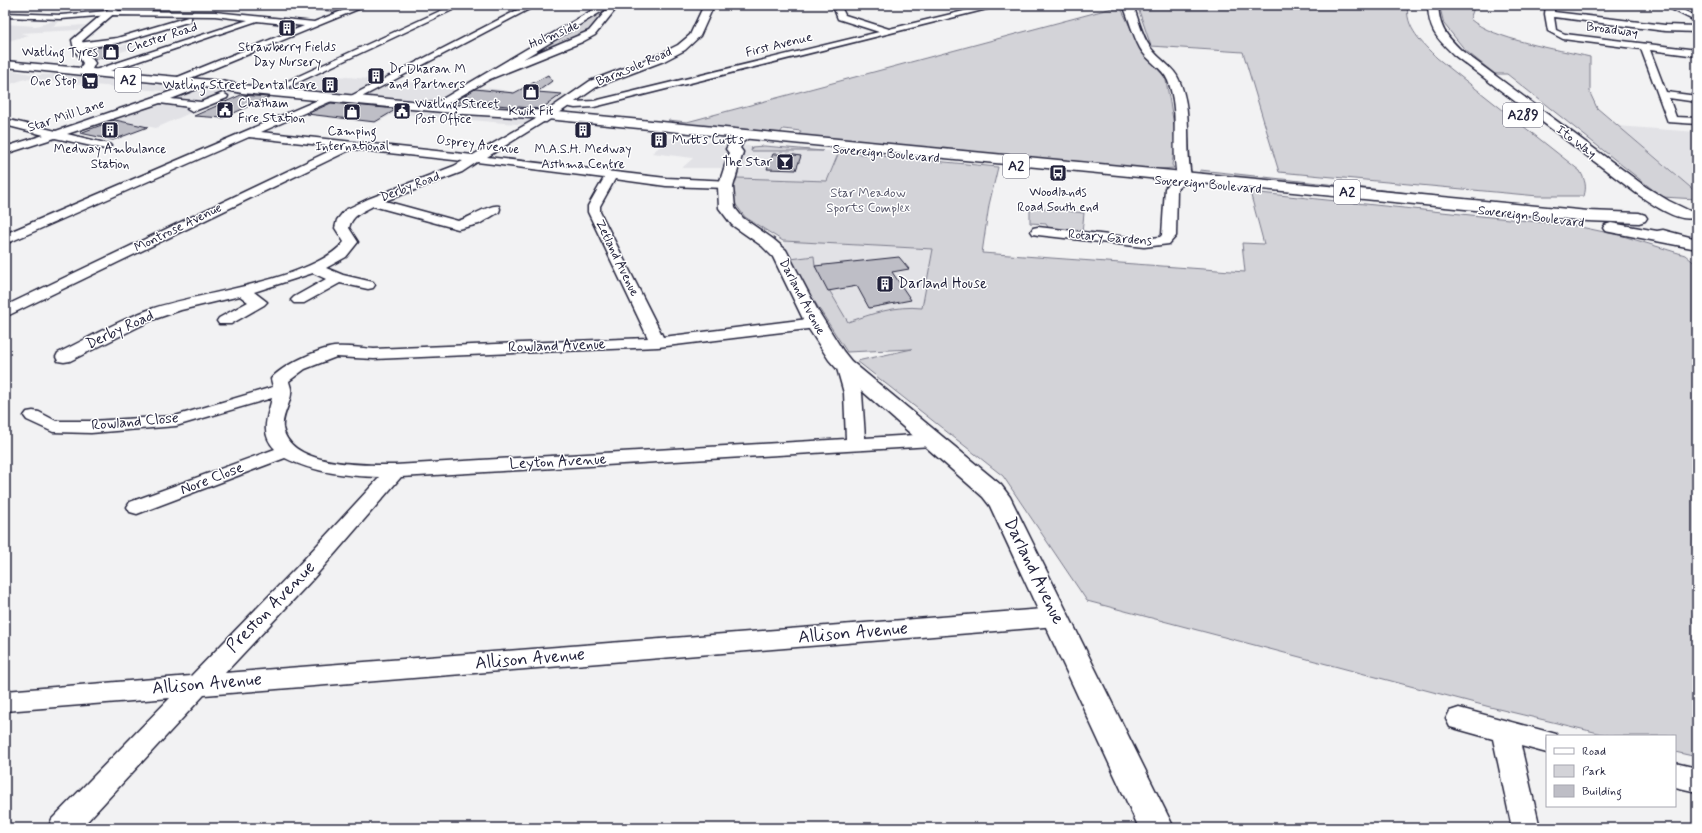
<svg xmlns="http://www.w3.org/2000/svg" width="1702" height="833" font-family="Mynerve,sans-serif">
<style>
.built{fill:#e2e2e6}
.green{fill:#d3d3d8;stroke:#7a7a8a}
.building{fill:#bebec6;stroke:#22223b}
.lines{fill:none;stroke-linecap:round;stroke-linejoin:round}
.street-casing{stroke:#22223b;stroke-width:3}
.secondary-casing{stroke:#22223b;stroke-width:3}
.primary-casing{stroke:#22223b;stroke-width:3}
.street{fill:#fff;fill-rule:evenodd}
.secondary{fill:#fff;fill-rule:evenodd}
.primary{fill:#fff;fill-rule:evenodd}
.labels{text-anchor:middle;dominant-baseline:central;stroke-width:3;stroke-linejoin:round;paint-order:stroke}
.far-street-label{font-size:13px;fill:#22223b;stroke:#fff}
.far-poi-label{font-size:13px;fill:#22223b;stroke:#fff}
.far-park-label{font-size:13px;fill:#57576a;stroke:#fff}
.shield{fill:#fff;stroke:#646476;stroke-width:1}
.shield-label{font-size:14px;font-weight:bold;fill:#22223b}
.poi-label{font-size:15px;fill:#22223b;stroke:#fff;text-anchor:start}
.street-label{font-size:15px;fill:#22223b;stroke:#fff}
.near-street-label{font-size:18px;fill:#22223b;stroke:#fff}
</style>
<rect width="100%" height="100%" fill="#f2f2f3"/>
<filter id="ink" filterUnits="userSpaceOnUse"><feTurbulence type="fractalNoise" baseFrequency=".025" numOctaves="2"/><feDisplacementMap in="SourceGraphic" scale="8" xChannelSelector="R" yChannelSelector="G"/><feConvolveMatrix kernelMatrix="1 2 1 2 8 2 1 2 1" color-interpolation-filters="sRGB"/></filter>
<g filter="url(#ink)">
<!-- built -->
<g class="built">
<polygon points="63,18 52,27 86,25 79,30 20,33 29,35 5,42 5,24 36,26"/>
<polygon points="132,44 140,46 95,60 89,51"/>
<polygon points="5,69 36,75 64,74 233,94 156,128 111,119 173,92 25,79 5,86"/>
<polygon points="316,74 379,80 350,95 284,89"/>
<polygon points="394,81 460,86 434,102 365,95"/>
<polygon points="538,81 553,82 540,92 567,94 552,106 539,111 452,102 475,87 498,89 516,93"/>
<polygon points="330,100 533,120 527,125 395,113 376,123 301,114"/>
<polygon points="1617,126 1697,132 1697,193 1657,158"/>
<polygon points="670,138 737,145 839,152 827,181 737,178 720,168 682,168 693,158 652,153"/>
<polygon points="783,241 933,249 922,308 847,352 791,259"/>
</g>
<!-- green -->
<g class="green">
<polygon points="263,5 357,5 341,12 261,6"/>
<path d="M1137 5H1408C1404 27 1423 44 1437 58L1580 171C1585 180 1587 186 1584 196H1538L1279 172 1243 52 1151 46Z"/>
<path d="M1442 5H1475L1470 19C1494 40 1557 49 1590 57V93L1597 108 1697 193V199L1662 197 1507 74H1495L1466 51 1444 24 1440 8Z"/>
<path d="M1120 6 1141 50 1165 75 1176 136 1172 165 1174 168 1146 170 798 137 801 131 783 129 780 133C746 129 712 127 677 123L668 120 687 122Z"/>
<polygon points="601,10 607,11 591,31 529,59 513,61 562,36"/>
<polygon points="764,146 823,151 751,151 752,147"/>
<path d="M839 152 998 167 989 205 982 253 1245 272 1242 243 1264 244 1250 192 1576 226 1623 236 1685 255 1697 265V757L1675 752V736H1611L1490 707 1087 601 1003 476 857 361 912 349 847 352 800 279 791 259 814 256 815 266 848 322C872 314 895 305 922 308L933 249 783 241 745 217 734 202 733 184 737 178 827 181Z"/>
<polygon points="1200,170 1510,204 1363,191 1307,183 1211,176 1200,172"/>
<polygon points="1030,207 1084,213 1082,233 1049,229 1046,224 1030,223"/>
</g>
<!-- building -->
<g class="building">
<polygon points="106,46 113,54 95,60 88,49"/>
<polygon points="548,75 552,81 537,92 562,94 541,109 486,104 490,102 454,102 475,89 514,93"/>
<polygon points="241,95 269,97 223,118 194,116"/>
<polygon points="331,103 397,109 375,122 307,114"/>
<polygon points="115,120 148,127 113,140 80,133"/>
<polygon points="773,154 788,154 801,156 796,170 767,169"/>
<polygon points="899,257 909,269 892,272 911,300 869,308 857,286 828,291 815,266"/>
</g>
<g class="lines">
<!-- street casing -->
<g class="street-casing">
<g id="street">
<polygon points="357,5 368,5 176,84 171,81 173,79 304,26 257,21 95,76 90,73 92,71 248,20 215,16 109,15 61,19 5,17 5,13 61,15 108,11 215,12 314,22"/>
<polygon points="453,5 463,5 273,94 265,94 264,92"/>
<polygon points="527,5 537,5 354,101 346,101 345,99"/>
<path d="M601 5H619L595 35 582 42 490 79 438 109H430L429 107ZM609 7 589 31 523 59Z"/>
<path d="M827 5C838 5 841 5 845 15L889 29 989 5H1003L594 107 575 108 560 105 559 103 564 100 575 102 594 101 879 32 838 19 834 9Z"/>
<polygon points="1546,5 1554,5 1554,12 1665,25 1697,26 1697,32 1665,31 1554,17 1556,30 1565,34 1697,50 1697,56 1650,50 1666,92 1697,96 1697,102 1669,98 1676,117 1697,118 1697,124 1668,122 1641,49 1563,39 1548,31 1545,14"/>
<polygon points="1663,5 1673,5 1697,17 1697,22"/>
<polygon points="188,17 191,17 191,21 118,43 78,49 74,46 78,43 117,38"/>
<polygon points="204,80 209,83 207,85 171,99 201,102 223,93 228,96 227,98 192,112 187,109 189,107 160,103 67,134 109,144 111,146 109,148 105,149 55,138 5,154 5,147 44,135 5,125 5,119 56,131"/>
<path d="M332 94 337 97 336 99 261 132 473 155 541 116 546 119 545 121 487 157 666 178 731 181 733 184 731 187 727 188 666 186 615 179 600 206V212L663 337 816 318 822 320 824 323 822 326 816 328 658 347 374 359 336 357 305 369 289 381C289 383 291 387 291 389 293 401 281 415 283 428 290 467 365 465 395 465L846 439 844 393 836 365 838 361 844 360 850 361 852 365 862 393 865 438 933 434 940 436 942 440 940 444 933 446 401 477 312 580 225 673 1056 608 1064 611 1067 617 1064 623 1056 626 204 695 81 828H48L52 819 170 698 5 711V691L191 676 296 568 380 477C347 476 315 473 285 458L137 514 130 512 127 507 130 502 275 449C259 433 268 416 272 398L176 426 91 433 53 432 27 420 24 416 27 412 33 411 39 412 56 421H91L175 416 273 387 271 379C281 366 318 349 334 347 347 346 361 348 374 349L648 338 588 212V206L604 178 477 162 462 172 385 201 458 221C470 218 489 204 499 206L500 209 499 212 479 224 458 229 373 206C362 212 352 215 349 228L358 242 346 257 326 268 343 275 373 282 375 285 373 288 368 289 340 283 304 303H294L291 300 294 297 326 279 313 273 254 292 267 302 264 305 231 324H219L217 321 219 318 248 302 240 296 181 310 152 320 70 361 64 362 58 361 56 357 58 353C89 338 119 320 151 309 201 292 311 281 344 242L335 228 337 220 345 210 368 199 454 166 463 161 352 149 5 317V306L338 147 249 137 10 242 5 243V234Z"/>
<polygon points="1179,178 1185,182 1177,189 1176,236 1169,244 1144,247 1038,235 1033,234 1031,231 1033,228 1038,227 1144,239 1160,237 1162,235 1165,188 1175,179"/>
<polygon points="1459,708 1556,734 1557,736 1547,736 1547,753 1521,746 1540,828 1512,828 1493,739 1450,727 1446,719 1450,711"/>
<polygon points="1675,763 1697,768 1697,792 1675,787"/>
</g>
</g>
<!-- secondary casing -->
<g class="secondary-casing">
<g id="secondary">
<polygon points="704,5 714,5 700,36 685,50 664,61 598,86 546,122 536,122 535,119 590,81 656,56 678,45 690,35"/>
<path d="M1123 5H1133C1138 18 1142 36 1150 47 1158 59 1174 67 1179 80 1193 111 1185 144 1191 176 1186 183 1183 187 1174 185L1172 182 1177 176C1171 144 1180 112 1168 81 1163 68 1146 60 1140 48 1133 35 1129 19 1123 5Z"/>
<polygon points="746,131 751,132 753,135 743,142 740,148 743,152 733,187 735,208 743,218 773,239 786,250 818,311 843,351 851,361 1001,485 1010,497 1174,828 1139,828 990,506 983,497 837,369 829,360 805,323 773,257 762,246 732,225 719,208 718,187 729,153 726,149 733,137"/>
</g>
</g>
<!-- primary casing -->
<g class="primary-casing">
<g id="primary">
<polygon points="113,5 124,5 82,41 85,49 95,63 92,69 221,81 242,85 464,106 547,111 1588,211 1639,213 1645,215 1647,218 1645,221 1639,223 1588,221 547,119 464,114 242,93 221,89 5,67 5,61 81,68 83,63 74,49 72,40"/>
<path d="M1428 5H1438C1440 29 1445 34 1462 51L1646 187 1669 201 1692 212 1694 215 1692 218C1676 222 1649 202 1636 193L1454 55C1436 37 1429 31 1428 5Z"/>
<polygon points="1611,223 1657,231 1663,230 1697,239 1697,249 1605,231 1603,228 1605,225"/>
</g>
</g>
<!-- street -->
<use href="#street" class="street"/>
<!-- secondary -->
<use href="#secondary" class="secondary"/>
<!-- primary -->
<use href="#primary" class="primary"/>
</g>
</g>
<!-- icons -->
<defs>
<g id="building-square" transform="scale(0.9)"><rect x="-9" y="-9" width="18" height="18" rx="4" fill="#22223b" stroke="#fff"/><path d="M-4-6H4V6H1V3H-1V6H-4ZM-2.5-4.3h1.7v1.8h-1.7ZM.8-4.3h1.7v1.8H.8ZM-2.5-1h1.7V.8h-1.7ZM.8-1h1.7V.8H.8Z" fill="#fff"/></g>
<g id="shop-square" transform="scale(0.9)"><rect x="-9" y="-9" width="18" height="18" rx="4" fill="#22223b" stroke="#fff"/><path d="M-5-2.5h2.3a2.7 3.5 0 0 1 5.4 0H5L5.5 6h-11ZM-1.5-2.5h3a1.5 2.3 0 0 0-3 0Z" fill="#fff"/></g>
<g id="supermarket-square" transform="scale(0.9)"><rect x="-9" y="-9" width="18" height="18" rx="4" fill="#22223b" stroke="#fff"/><path d="M-6-5.5h2.5l.6 2H6L4.5 2H-2.5L-4.4-4H-6ZM-1.5 3.2a1.3 1.3 0 1 0 .1 0ZM3 3.2a1.3 1.3 0 1 0 .1 0Z" fill="#fff"/></g>
<g id="civic-square" transform="scale(0.9)"><rect x="-9" y="-9" width="18" height="18" rx="4" fill="#22223b" stroke="#fff"/><path d="M-.6-6.5H3V-4.5H.6V-3L4-1V1h2V6H-6V1h2V-1L-.6-3ZM-1.2 2.5V6h2.4V2.5Z" fill="#fff"/></g>
<g id="bar-square" transform="scale(0.9)"><rect x="-9" y="-9" width="18" height="18" rx="4" fill="#22223b" stroke="#fff"/><path d="M-6-5H6L.8 .8V4.5H3.5V6h-7V4.5H-.8V.8Z" fill="#fff"/></g>
<g id="bus-square" transform="scale(0.9)"><rect x="-9" y="-9" width="18" height="18" rx="4" fill="#22223b" stroke="#fff"/><path d="M-5-6H5V4H4V6H2V4H-2V6H-4V4H-5ZM-3.5-4V0h7V-4ZM-3.5 1.2v1.5H-2V1.2ZM2 1.2v1.5H3.5V1.2Z" fill="#fff"/></g>
</defs>
<g fill-rule="evenodd">
<use href="#building-square" x="287" y="28"/>
<use href="#shop-square" x="111" y="52"/>
<use href="#building-square" x="376" y="76"/>
<use href="#supermarket-square" x="90" y="81"/>
<use href="#building-square" x="330" y="85"/>
<use href="#shop-square" x="531" y="92"/>
<use href="#civic-square" x="225" y="110"/>
<use href="#civic-square" x="402" y="111"/>
<use href="#shop-square" x="352" y="112"/>
<use href="#building-square" x="110" y="130"/>
<use href="#building-square" x="583" y="130"/>
<use href="#building-square" x="659" y="140"/>
<use href="#bar-square" x="785" y="162"/>
<use href="#bus-square" x="1058" y="173"/>
<use href="#building-square" x="885" y="284"/>
</g>
<g class="labels">
<!-- far-street labels -->
<g class="far-street-label">
<text transform="translate(1612 30) rotate(7)">Broadway</text>
<text transform="translate(554 35) rotate(-23)">Holmside</text>
<text transform="translate(162 38) rotate(-18)">Chester Road</text>
<text transform="translate(779 45) rotate(-14)">First Avenue</text>
<text transform="translate(634 67) rotate(-23)">Barnsole Road</text>
<text transform="translate(66 116) rotate(-18)">Star Mill Lane</text>
<text transform="translate(1576 142) rotate(37)">Ito Way</text>
<text transform="translate(478 145) rotate(7)">Osprey Avenue</text>
<text transform="translate(886 154) rotate(5)">Sovereign Boulevard</text>
<text transform="translate(1208 185) rotate(5)">Sovereign Boulevard</text>
<text transform="translate(410 187) rotate(-21)">Derby Road</text>
<text transform="translate(1531 217) rotate(7)">Sovereign Boulevard</text>
<text transform="translate(178 228) rotate(-26)">Montrose Avenue</text>
<text transform="translate(1110 238) rotate(5)">Rotary Gardens</text>
<text transform="translate(617 258) rotate(64)">Zetland Avenue</text>
<text transform="translate(802 297) rotate(62)">Darland Avenue</text>
</g>
<!-- far-poi labels -->
<g class="far-poi-label">
<text x="287" y="47">Strawberry Fields<tspan x="287" dy="15">Day Nursery</tspan></text>
<text x="98" y="52" text-anchor="end">Watling Tyres</text>
<text x="389" y="69" text-anchor="start">Dr Dharan M<tspan x="389" dy="15">and Partners</tspan></text>
<text x="77" y="81" text-anchor="end">One Stop</text>
<text x="317" y="85" text-anchor="end">Watling Street Dental Care</text>
<text x="238" y="103" text-anchor="start">Chatham<tspan x="238" dy="15">Fire Station</tspan></text>
<text x="415" y="104" text-anchor="start">Watling Street<tspan x="415" dy="15">Post Office</tspan></text>
<text x="531" y="111">Kwik Fit</text>
<text x="352" y="131">Camping<tspan x="352" dy="15">International</tspan></text>
<text x="672" y="140" text-anchor="start">Mutts Cutts</text>
<text x="110" y="149">Medway Ambulance<tspan x="110" dy="15">Station</tspan></text>
<text x="583" y="149">M.A.S.H. Medway<tspan x="583" dy="15">Asthma Centre</tspan></text>
<text x="772" y="162" text-anchor="end">The Star</text>
<text x="1058" y="192">Woodlands<tspan x="1058" dy="15">Road South end</tspan></text>
</g>
<!-- far-park labels -->
<g class="far-park-label">
<text x="868" y="193">Star Meadow<tspan x="868" dy="15">Sports Complex</tspan></text>
</g>
<!-- shield labels -->
<g class="shield">
<rect x="115" y="68" width="26" height="24" rx="3"/>
<rect x="1503" y="103" width="40" height="24" rx="3"/>
<rect x="1003" y="154" width="26" height="24" rx="3"/>
<rect x="1334" y="180" width="26" height="24" rx="3"/>
</g>
<g class="shield-label">
<text x="128" y="80">A2</text>
<text x="1523" y="115">A289</text>
<text x="1016" y="166">A2</text>
<text x="1347" y="192">A2</text>
</g>
<!-- poi labels -->
<g class="poi-label">
<text x="898" y="284">Darland House</text>
</g>
<!-- street labels -->
<g class="street-label">
<text transform="translate(120 330) rotate(-25)">Derby Road</text>
<text transform="translate(557 346) rotate(-2)">Rowland Avenue</text>
<text transform="translate(135 422) rotate(-5)">Rowland Close</text>
<text transform="translate(558 462) rotate(-3)">Leyton Avenue</text>
<text transform="translate(212 479) rotate(-21)">Nore Close</text>
</g>
<!-- near-street labels -->
<g class="near-street-label">
<text transform="translate(1034 571) rotate(64)">Darland Avenue</text>
<text transform="translate(271 607) rotate(-46)">Preston Avenue</text>
<text transform="translate(853 633) rotate(-5)">Allison Avenue</text>
<text transform="translate(530 659) rotate(-5)">Allison Avenue</text>
<text transform="translate(207 684) rotate(-5)">Allison Avenue</text>
</g>
</g>
<!-- margin -->
<rect width="1702" height="833" fill="none" stroke="#fff" stroke-width="20"/>
<rect x="10" y="10" width="1682" height="813" fill="none" stroke="#22223b" stroke-width="1.5" filter="url(#ink)"/>
<!-- legend -->
<rect x="1546" y="735" width="130" height="72" fill="#ffffff" stroke="#a7a7b1"/>
<rect x="1554" y="748" width="20" height="6" fill="#ffffff" stroke="#a7a7b1"/>
<text x="1582" y="755" font-size="12" fill="#22223b">Road</text>
<rect x="1554" y="765" width="20" height="12" fill="#d3d3d8" stroke="#a7a7b1"/>
<text x="1582" y="775" font-size="12" fill="#22223b">Park</text>
<rect x="1554" y="785" width="20" height="12" fill="#bebec6" stroke="#a7a7b1"/>
<text x="1582" y="795" font-size="12" fill="#22223b">Building</text>
</svg>
